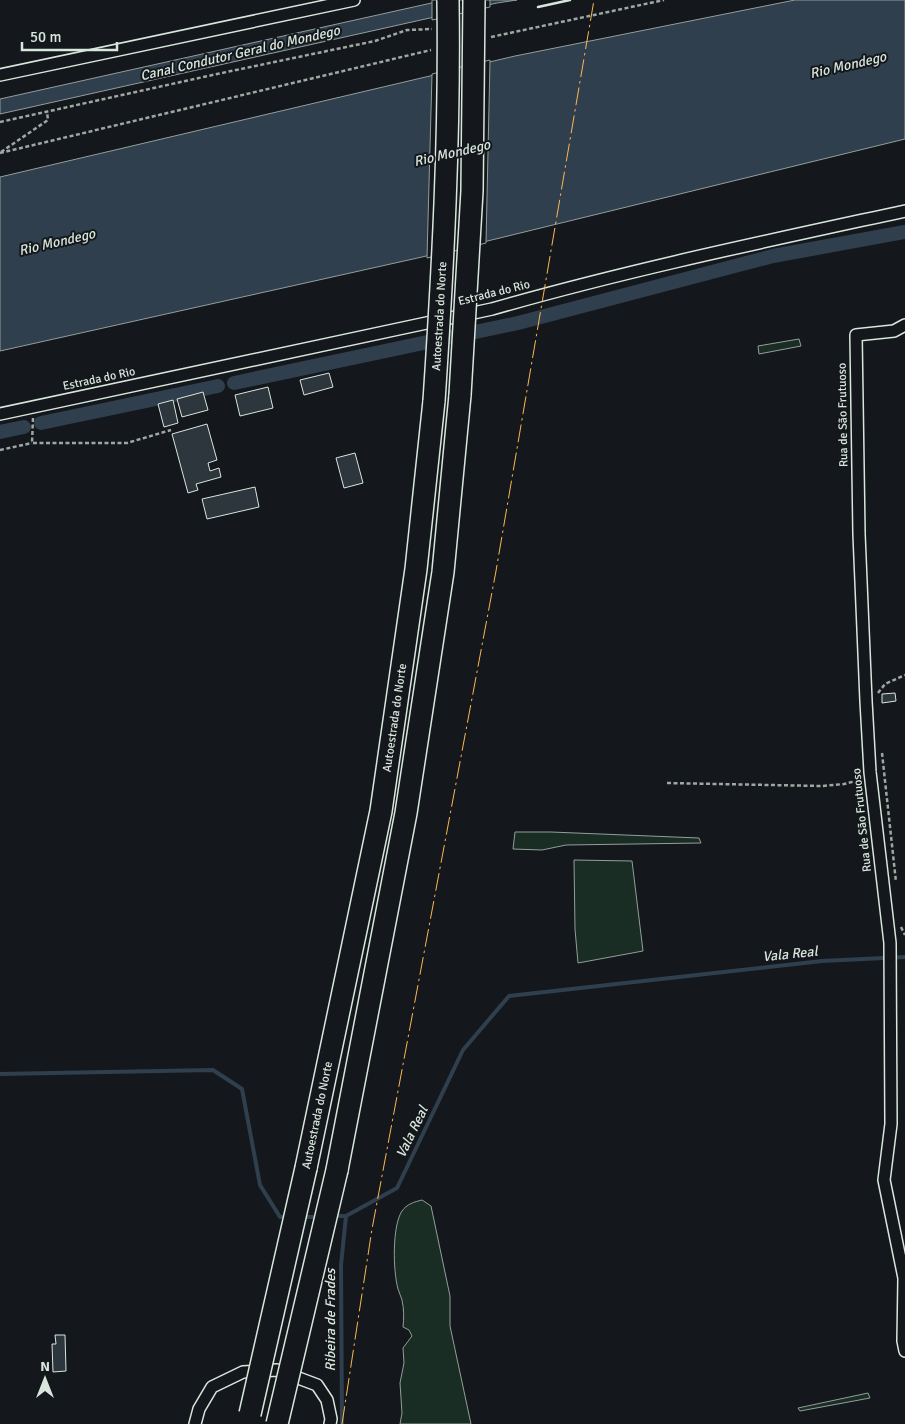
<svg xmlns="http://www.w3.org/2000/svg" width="905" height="1424" font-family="Signika,sans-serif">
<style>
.green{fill:#1a2d24;stroke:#939e99}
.water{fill:#2f3f4d;stroke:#939e99}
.pier{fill:#14181c;stroke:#939e99}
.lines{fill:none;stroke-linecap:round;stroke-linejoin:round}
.stream{stroke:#2f3f4d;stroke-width:4}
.canal{stroke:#2f3f4d;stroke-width:14}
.building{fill:#2c363c;stroke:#d8e6dc}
.street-casing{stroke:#d8e6dc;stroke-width:14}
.highway-casing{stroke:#d8e6dc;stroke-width:24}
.path{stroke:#9da8a2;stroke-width:2.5;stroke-dasharray:4 2.5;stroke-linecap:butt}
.street{stroke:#14181c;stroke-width:11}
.highway{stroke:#14181c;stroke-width:21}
.highway-bridge-casing{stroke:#d8e6dc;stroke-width:24;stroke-linecap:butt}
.highway-bridge{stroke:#14181c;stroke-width:21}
.wall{stroke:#d8e6dc;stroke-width:2.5}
.power{stroke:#ffb74d;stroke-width:1;stroke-dasharray:18 4 2.5 4;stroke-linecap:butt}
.labels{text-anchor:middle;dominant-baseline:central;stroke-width:4;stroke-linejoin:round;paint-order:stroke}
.street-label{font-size:12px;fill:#d8e6dc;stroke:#14181c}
.water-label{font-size:14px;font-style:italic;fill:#d8e6dc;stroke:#14181c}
</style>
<rect width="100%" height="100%" fill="#14181c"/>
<!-- green -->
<g class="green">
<polygon points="799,339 801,346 759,354 758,346"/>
<polygon points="515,832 551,832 699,838 701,843 566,845 542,850 513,849"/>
<polygon points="574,860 632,861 643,951 578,963 575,929"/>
<path d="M422 1200 431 1206 450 1296V1326L471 1424H400L402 1413 400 1383 404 1363 403 1348 412 1336 409 1330 403 1327C404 1318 404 1309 402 1300 401 1296 399 1293 398 1289 393 1271 392 1226 402 1211 407 1204 414 1202 422 1200Z"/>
<polygon points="868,1393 870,1398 800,1411 798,1408"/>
</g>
<!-- water -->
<g class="water">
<polygon points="445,0 517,0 497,3 0,114 0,99"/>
<polygon points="795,0 905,0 905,139 422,257 0,351 0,177 515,56"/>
</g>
<!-- pier -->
<g class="pier">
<polygon points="432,0 490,0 490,7 432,20"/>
<polygon points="490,60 486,243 427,258 432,74"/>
</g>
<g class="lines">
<!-- stream -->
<g class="stream">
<polyline points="0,1074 213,1070 242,1089 260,1185 280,1217 287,1217"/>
<polyline points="334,1216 346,1216 397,1188 463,1050 509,996 822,961 905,957"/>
<polyline points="301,1217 319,1217"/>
<polyline points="342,1424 341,1265 346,1216"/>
</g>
<!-- canal -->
<g class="canal">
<polyline points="234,383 518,323 773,256 905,232"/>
<polyline points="41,423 218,386"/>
<polyline points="0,432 24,427"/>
</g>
</g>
<!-- building -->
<g class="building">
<polygon points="329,373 333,387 304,395 300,380"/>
<polygon points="268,387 273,408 240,416 235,395"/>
<polygon points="203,392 208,410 182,417 177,399"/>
<polygon points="173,400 178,423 164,427 158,404"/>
<polygon points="207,424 217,460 208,463 210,471 219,468 221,477 196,484 198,490 188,493 172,434"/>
<polygon points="355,453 363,483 344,488 336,458"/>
<polygon points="255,487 259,507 207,519 202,499"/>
<polygon points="895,693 896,701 882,703 882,694"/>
<polygon points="55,1335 65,1335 66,1371 53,1372 52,1344 56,1344"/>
</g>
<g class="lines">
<!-- street casing -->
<g class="street-casing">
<g id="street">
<polyline points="0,75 354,0"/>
<polyline points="905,325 894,331 856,335 859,534 866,701 870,772 890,943 891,1124 884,1180 904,1278 903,1341 905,1351"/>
<path d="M0 414 492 309C628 270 767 241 905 211"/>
<polyline points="195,1424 199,1409 212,1387 243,1372 277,1370 317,1385 327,1400 331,1419 330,1424"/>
</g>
</g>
<!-- highway casing -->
<g class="highway-casing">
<g id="highway">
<path id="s1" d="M306 1168 381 811 416 569 434 401"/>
<polyline points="337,1170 406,813 443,572 460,395"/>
</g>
</g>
<!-- path -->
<g class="path">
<polyline points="491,37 664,0"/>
<polyline points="0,122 217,74 375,41 407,30 432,29"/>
<polyline points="1,152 48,120 47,112"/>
<polyline points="0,153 431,50"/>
<polyline points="33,418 32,443 127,443 171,430"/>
<polyline points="0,450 32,443"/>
<polyline points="878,693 885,684 905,675"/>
<polyline points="882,753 896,882"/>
<polyline points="667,783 822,786 844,784 860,780"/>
<polyline points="901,927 905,935"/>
</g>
<!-- street -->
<use href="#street" class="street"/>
<!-- highway -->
<use href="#highway" class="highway"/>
<!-- highway-bridge casing -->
<g class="highway-bridge-casing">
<g id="highway-bridge">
<polyline points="460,395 472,191 474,0"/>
<path id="s2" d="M434 401C443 267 450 134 448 0"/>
<polyline points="250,1414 306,1168"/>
<polyline points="277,1424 337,1170"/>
</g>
</g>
<!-- highway-bridge -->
<use href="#highway-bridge" class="highway-bridge"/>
<!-- wall -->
<polyline class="wall" points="538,7 570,0"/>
<!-- power -->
<polyline class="power" points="342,1424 372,1229 496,571 594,0"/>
</g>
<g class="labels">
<!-- street labels -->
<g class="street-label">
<text transform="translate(494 293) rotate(-14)">Estrada do Rio</text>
<text stroke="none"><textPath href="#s2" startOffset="85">Autoestrada do Norte</textPath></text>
<text transform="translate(99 379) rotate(-12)">Estrada do Rio</text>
<text transform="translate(843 415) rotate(-91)">Rua de São Frutuoso</text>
<text stroke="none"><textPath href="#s1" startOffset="459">Autoestrada do Norte</textPath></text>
<text transform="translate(862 820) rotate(-96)">Rua de São Frutuoso</text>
<text stroke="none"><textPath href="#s1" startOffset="54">Autoestrada do Norte</textPath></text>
</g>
<!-- water labels -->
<g class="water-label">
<text transform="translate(240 53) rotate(-13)">Canal Condutor Geral do Mondego</text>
<text transform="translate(848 65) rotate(-13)">Rio Mondego</text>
<text transform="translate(452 153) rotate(-13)">Rio Mondego</text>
<text transform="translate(57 242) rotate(-13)">Rio Mondego</text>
<text transform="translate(790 954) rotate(-6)">Vala Real</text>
<text transform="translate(412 1132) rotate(-64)">Vala Real</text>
<text transform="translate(330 1320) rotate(-90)">Ribeira de Frades</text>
</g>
</g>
<!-- north arrow -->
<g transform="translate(45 1379)" stroke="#14181c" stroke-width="4" paint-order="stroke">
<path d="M0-4L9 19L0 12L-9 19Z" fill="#d8e6dc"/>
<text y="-8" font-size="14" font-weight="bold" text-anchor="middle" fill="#d8e6dc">N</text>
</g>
<!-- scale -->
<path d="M22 42v8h95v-8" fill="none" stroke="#d8e6dc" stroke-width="2.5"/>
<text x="30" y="42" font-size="15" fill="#d8e6dc" stroke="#14181c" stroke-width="4" paint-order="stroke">50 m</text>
</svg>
